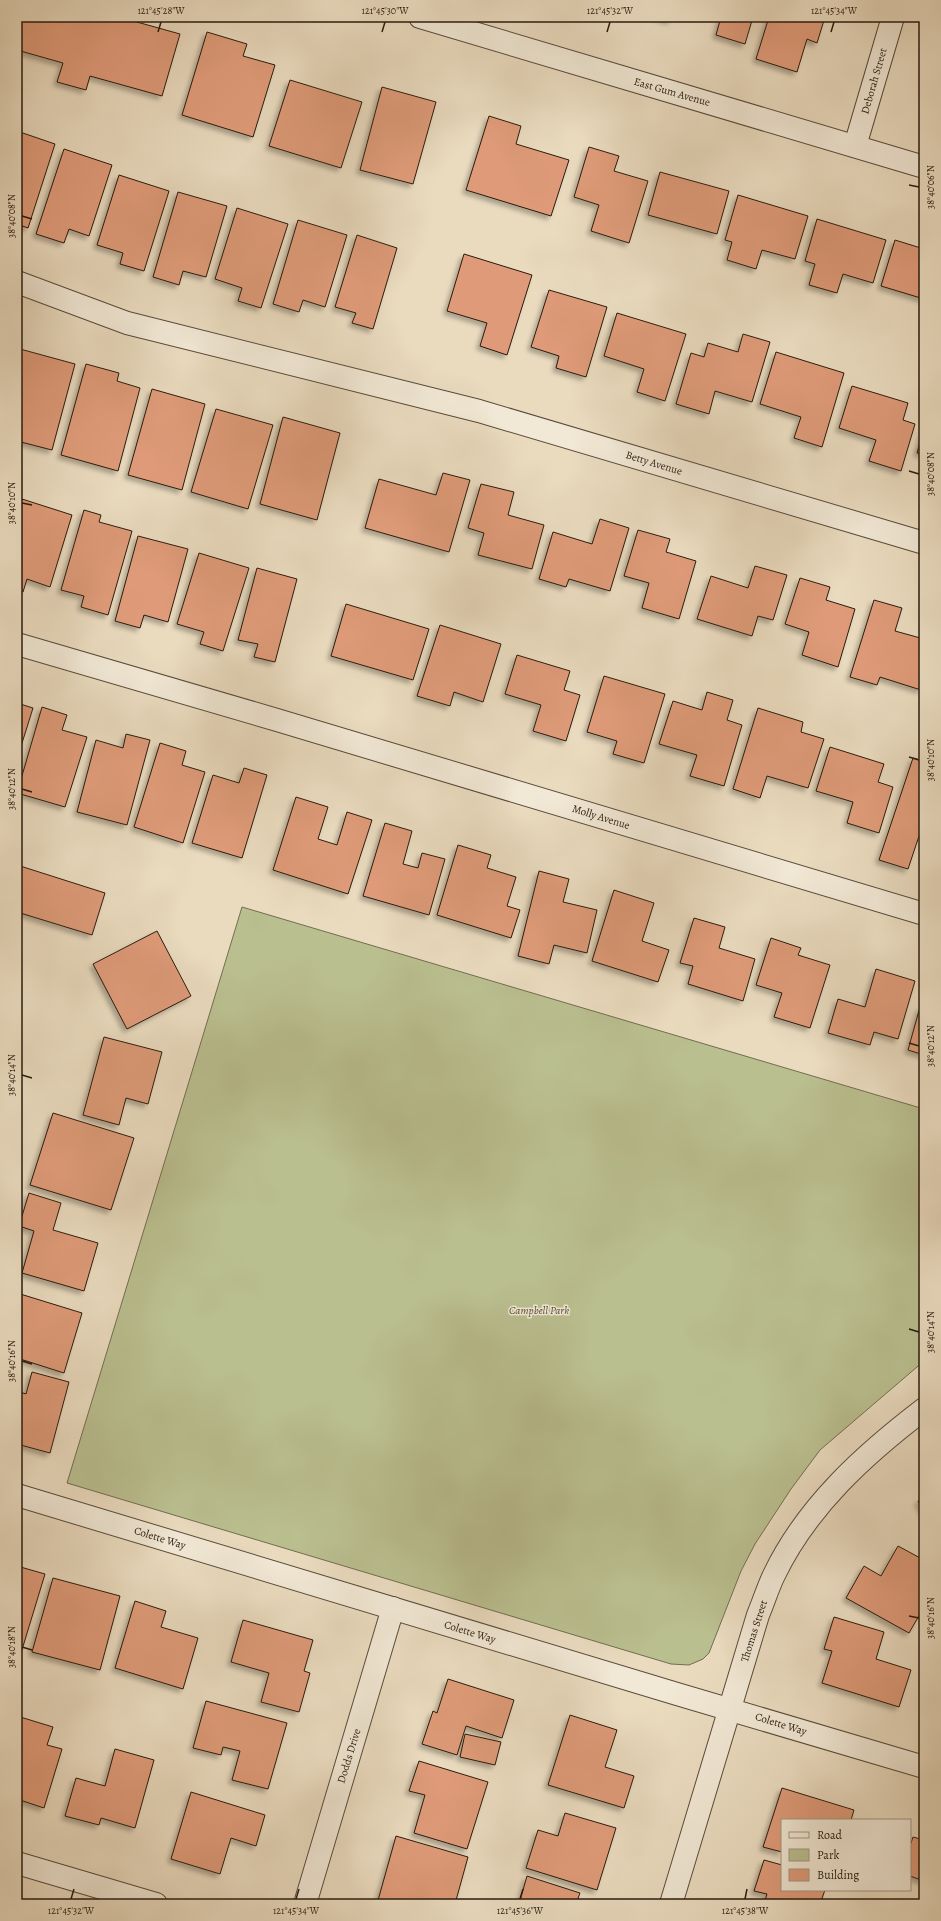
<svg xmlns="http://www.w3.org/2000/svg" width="941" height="1921" font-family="Alegreya,serif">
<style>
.green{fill:#babf90;stroke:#726d4f}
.building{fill:#df9b79;stroke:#291b0e;filter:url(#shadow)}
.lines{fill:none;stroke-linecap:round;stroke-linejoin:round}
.minor-casing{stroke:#594b3a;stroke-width:24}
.tertiary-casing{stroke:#594b3a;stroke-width:24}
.minor{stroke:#f1e8d5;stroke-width:22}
.tertiary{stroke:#f1e8d5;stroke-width:22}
.ticks{fill:none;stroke:#291b0e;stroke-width:1.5}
.labels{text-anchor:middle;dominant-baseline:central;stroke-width:3;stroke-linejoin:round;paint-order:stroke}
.street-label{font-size:11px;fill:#291b0e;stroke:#f1e8d5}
.park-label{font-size:11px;font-style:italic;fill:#544c35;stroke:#f1e8d5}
.neatline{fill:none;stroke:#291b0e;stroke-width:1.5}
.ticks-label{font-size:10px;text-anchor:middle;fill:#291b0e}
</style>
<defs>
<filter id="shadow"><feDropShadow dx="-3.5" dy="3.5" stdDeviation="2" flood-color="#0004"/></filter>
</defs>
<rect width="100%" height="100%" fill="#eadbbf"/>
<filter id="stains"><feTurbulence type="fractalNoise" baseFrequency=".005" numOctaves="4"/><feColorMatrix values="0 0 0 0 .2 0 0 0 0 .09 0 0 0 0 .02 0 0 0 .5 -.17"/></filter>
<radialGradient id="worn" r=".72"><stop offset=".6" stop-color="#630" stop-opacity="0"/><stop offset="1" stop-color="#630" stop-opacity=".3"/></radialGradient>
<!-- green -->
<polygon class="green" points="242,907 924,1109 924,1361 820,1450 791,1489 755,1544 741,1571 709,1653 703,1659 689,1665 671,1664 67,1483"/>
<!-- building -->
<g class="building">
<polygon points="17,17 119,17 180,34 162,96 90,76 86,90 57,82 63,63 17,50"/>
<polygon points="657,17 672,17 671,21"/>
<polygon points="721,17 753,17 745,44 716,35"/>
<polygon points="769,17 825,17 817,43 807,39 797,72 756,59"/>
<polygon points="207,32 247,44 243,56 275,65 253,137 182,115"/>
<polygon points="290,80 362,102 341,168 269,146"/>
<polygon points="382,87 436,102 413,184 360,170"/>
<polygon points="489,116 521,126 516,144 569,160 551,216 466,190"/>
<polygon points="17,131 55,144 28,228 17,224"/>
<polygon points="589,147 619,156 614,171 648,181 629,243 591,231 599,205 574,197"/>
<polygon points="64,149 112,165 89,236 69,229 64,243 36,234"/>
<polygon points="660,172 729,191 717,234 648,215"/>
<polygon points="119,175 169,191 144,271 120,264 123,253 97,245"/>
<polygon points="178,192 227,206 206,277 183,271 179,285 153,277"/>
<polygon points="738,195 808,216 795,259 762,250 756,269 727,260 732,242 725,240"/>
<polygon points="237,208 288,224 261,308 238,301 242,288 215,279"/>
<polygon points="817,219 886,240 873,283 843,274 837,293 809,285 815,264 805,261"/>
<polygon points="298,220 347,235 325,307 303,300 299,312 273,304"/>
<polygon points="357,235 397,248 373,329 352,323 356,313 335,307"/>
<polygon points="895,240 924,249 924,299 881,286"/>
<polygon points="464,254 532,275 507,355 480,346 487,323 447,311"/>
<polygon points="549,290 607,307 586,377 556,368 559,356 531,347"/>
<polygon points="617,313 686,334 665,401 637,392 644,369 604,356"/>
<polygon points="743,334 770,342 752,402 715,391 709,414 676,404 691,353 704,357 708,343 738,352"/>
<polygon points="20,349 75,364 52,450 17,441 17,360"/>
<polygon points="776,352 844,373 822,447 794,438 801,417 760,404"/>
<polygon points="86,364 119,373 117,381 140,388 118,471 61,455"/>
<polygon points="852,386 908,403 903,420 915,424 901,471 869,461 876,440 839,428"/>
<polygon points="152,389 205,404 182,490 128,475"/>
<polygon points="216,409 273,425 248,509 191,492"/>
<polygon points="283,417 340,433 317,520 260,504"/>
<polygon points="924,428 924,454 917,453"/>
<polygon points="443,473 470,480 449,552 365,528 379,479 436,495"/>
<polygon points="481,484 514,492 508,515 544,525 532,569 478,555 484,533 468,528"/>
<polygon points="22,499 72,515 50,587 27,579 23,592 17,590 17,517"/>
<polygon points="84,510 101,515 99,522 132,531 108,615 81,607 84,596 61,590"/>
<polygon points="600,519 629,528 610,591 569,579 566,587 539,579 553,532 592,544"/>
<polygon points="638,530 670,539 666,552 696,561 679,619 642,608 649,583 624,576"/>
<polygon points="138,536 188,549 168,622 144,615 140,628 115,621"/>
<polygon points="199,553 249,568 223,651 200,644 204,632 177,624"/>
<polygon points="755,566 787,575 773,620 758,616 752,636 697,619 711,576 748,588"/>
<polygon points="257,568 297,579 275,662 254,657 258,644 238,640"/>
<polygon points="800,578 830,587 826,600 855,609 838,667 802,655 809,632 785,624"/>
<polygon points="874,600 902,608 895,631 924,639 924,681 921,690 880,677 877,685 850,677"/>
<polygon points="346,604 429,629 413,680 331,656"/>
<polygon points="440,625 501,644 483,702 454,692 450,706 417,696"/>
<polygon points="517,655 570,671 564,690 580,695 566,741 533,731 541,705 505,694"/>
<polygon points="604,676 665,694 644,763 613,754 617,741 587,732"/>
<polygon points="707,692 733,700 727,720 742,725 724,786 690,776 697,755 659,744 673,701 702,710"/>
<polygon points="17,703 33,708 17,759"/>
<polygon points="42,707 67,715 62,730 87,737 65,807 17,793"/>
<polygon points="758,708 803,722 801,732 824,739 808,788 767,776 760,798 733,789"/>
<polygon points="126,734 150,740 127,825 77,812 96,740 123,748"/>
<polygon points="160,743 186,751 182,765 205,772 183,843 134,827"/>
<polygon points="830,747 884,764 878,782 893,787 879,833 847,823 853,802 816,791"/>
<polygon points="913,758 924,761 924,821 908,869 879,860"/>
<polygon points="244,768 267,775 242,858 192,843 213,775 239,783"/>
<polygon points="296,797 328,807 318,839 337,845 347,812 372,820 348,894 273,870"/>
<polygon points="385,823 412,831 403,864 418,868 422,853 445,859 429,915 363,896"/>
<polygon points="458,845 491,855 487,868 516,877 507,906 520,910 511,938 437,915"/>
<polygon points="17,865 105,893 92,935 17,912"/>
<polygon points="539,871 569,879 563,902 597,910 587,953 554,945 549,964 518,956"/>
<polygon points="614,890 654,903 642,941 669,950 658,982 592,961"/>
<polygon points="694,918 725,927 719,948 755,959 743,1001 688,984 693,966 680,963"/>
<polygon points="157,931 191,996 127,1029 93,964"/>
<polygon points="771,938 801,948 798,955 830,965 810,1028 774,1017 782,993 756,985"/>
<polygon points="876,969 915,981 898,1039 874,1032 870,1045 828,1033 838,999 865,1007"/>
<polygon points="920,1007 924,1008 924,1055 908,1050"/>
<polygon points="104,1037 162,1052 148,1104 126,1098 119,1125 83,1115"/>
<polygon points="53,1113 134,1138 111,1210 30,1185"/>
<polygon points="29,1193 61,1203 53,1230 98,1243 84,1291 22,1273 34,1231 19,1226"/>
<polygon points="17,1293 82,1313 64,1373 17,1358"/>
<polygon points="32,1372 69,1382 50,1453 17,1444 17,1391 26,1394"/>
<polygon points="924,1498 924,1513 918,1501"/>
<polygon points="898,1546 924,1560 924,1607 909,1633 846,1598 864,1566 881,1576"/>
<polygon points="17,1566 45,1574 21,1653 17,1652"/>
<polygon points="53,1578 120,1596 100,1670 32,1652"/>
<polygon points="135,1601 166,1611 161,1627 198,1638 183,1689 115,1668"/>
<polygon points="834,1617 884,1632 876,1659 911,1670 899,1707 822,1683 832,1651 824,1649"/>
<polygon points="243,1620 313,1640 304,1671 310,1673 299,1712 261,1702 269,1673 231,1662"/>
<polygon points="448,1679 514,1700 502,1738 466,1726 457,1755 422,1744 433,1711 437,1713"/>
<polygon points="206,1701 287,1723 268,1789 232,1780 240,1751 223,1747 221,1755 193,1748"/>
<polygon points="570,1715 617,1730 605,1767 634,1776 624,1808 548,1785"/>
<polygon points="17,1716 53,1727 47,1745 62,1749 44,1808 17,1799"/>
<polygon points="465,1734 501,1742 495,1765 460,1757"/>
<polygon points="115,1749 154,1760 135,1828 101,1818 99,1825 65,1816 76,1778 105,1786"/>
<polygon points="419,1761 488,1782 467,1849 414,1833 425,1795 409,1791"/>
<polygon points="782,1788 854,1810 851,1820 782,1820 782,1852 763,1847"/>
<polygon points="191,1792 265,1815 256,1846 231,1838 220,1874 171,1859"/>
<polygon points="565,1813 616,1828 597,1890 526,1868 538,1830 558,1836"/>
<polygon points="396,1836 468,1857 455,1904 377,1904"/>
<polygon points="913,1837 924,1840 924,1881 910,1876 910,1846"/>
<polygon points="764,1860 782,1865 782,1890 825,1890 820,1904 764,1904 767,1894 754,1891"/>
<polygon points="527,1876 580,1893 576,1904 519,1904"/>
</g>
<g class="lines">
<!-- minor casing -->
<g class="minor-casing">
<g id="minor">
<polyline points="855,146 893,17"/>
<polyline points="17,282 127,323 479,411 924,543"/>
<polyline points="17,644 277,720 924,914"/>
<polyline points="17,1495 677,1694 924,1767"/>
<polyline points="17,1863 156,1904"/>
<polyline points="305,1904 393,1608"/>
<path d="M671 1904 758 1615C764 1601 768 1587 774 1575 807 1506 865 1454 924 1409"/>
</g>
</g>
<!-- tertiary casing -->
<g class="tertiary-casing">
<polyline id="tertiary" points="420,17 924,167"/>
</g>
<!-- minor -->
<use href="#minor" class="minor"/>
<!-- tertiary -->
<use href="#tertiary" class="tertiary"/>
</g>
<!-- ticks -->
<path class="ticks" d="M158 32 161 22M382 32 385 22M607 32 610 22M831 32 834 22M909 185 919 187M22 216 32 219M909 471 919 474M22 503 32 505M909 757 919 760M22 789 32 792M909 1043 919 1046M22 1075 32 1078M909 1329 919 1332M22 1361 32 1364M909 1616 919 1618M22 1647 32 1650M71 1899 74 1889M296 1899 299 1889M520 1899 523 1889M745 1899 747 1889"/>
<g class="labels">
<!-- street labels -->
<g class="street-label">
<text transform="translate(874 81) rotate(-74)">Deborah Street</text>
<text transform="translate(672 92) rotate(16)">East Gum Avenue</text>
<text transform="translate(654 463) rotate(17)">Betty Avenue</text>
<text transform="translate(601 817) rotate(17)">Molly Avenue</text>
<text transform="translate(160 1538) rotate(17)">Colette Way</text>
<text transform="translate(754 1631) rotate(-72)">Thomas Street</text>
<text transform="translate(470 1632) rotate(17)">Colette Way</text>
<text transform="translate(781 1724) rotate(17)">Colette Way</text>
<text transform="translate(349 1756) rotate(-73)">Dodds Drive</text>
</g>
<!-- park labels -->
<g class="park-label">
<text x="539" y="1310">Campbell Park</text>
</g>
</g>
<!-- margin -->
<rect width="941" height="1921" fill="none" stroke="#eadbbf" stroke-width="44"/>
<!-- legend -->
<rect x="781" y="1819" width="130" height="72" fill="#f1e8d5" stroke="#a19685"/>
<rect x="789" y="1832" width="20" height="6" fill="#f1e8d5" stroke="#a19685"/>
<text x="817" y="1839" font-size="12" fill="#291b0e">Road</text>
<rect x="789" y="1849" width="20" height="12" fill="#babf90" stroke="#a19685"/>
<text x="817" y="1859" font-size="12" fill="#291b0e">Park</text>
<rect x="789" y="1869" width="20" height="12" fill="#df9b79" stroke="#a19685"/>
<text x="817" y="1879" font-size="12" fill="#291b0e">Building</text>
<rect x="22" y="22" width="897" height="1877" class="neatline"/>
<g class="ticks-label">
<text x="161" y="14">121°45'28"W</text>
<text x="385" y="14">121°45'30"W</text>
<text x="610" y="14">121°45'32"W</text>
<text x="834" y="14">121°45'34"W</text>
<text transform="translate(930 187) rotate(-90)" y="4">38°40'06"N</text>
<text transform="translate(11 216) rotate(-90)" y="4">38°40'08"N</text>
<text transform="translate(930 474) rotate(-90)" y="4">38°40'08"N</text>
<text transform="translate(11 503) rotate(-90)" y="4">38°40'10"N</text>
<text transform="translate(930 760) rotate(-90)" y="4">38°40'10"N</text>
<text transform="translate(11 789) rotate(-90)" y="4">38°40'12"N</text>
<text transform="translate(930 1046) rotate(-90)" y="4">38°40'12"N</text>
<text transform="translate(11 1075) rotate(-90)" y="4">38°40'14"N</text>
<text transform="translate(930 1332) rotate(-90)" y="4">38°40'14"N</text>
<text transform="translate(11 1361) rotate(-90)" y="4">38°40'16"N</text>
<text transform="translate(930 1618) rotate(-90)" y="4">38°40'16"N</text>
<text transform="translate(11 1647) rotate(-90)" y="4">38°40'18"N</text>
<text x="71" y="1914">121°45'32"W</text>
<text x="296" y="1914">121°45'34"W</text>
<text x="520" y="1914">121°45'36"W</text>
<text x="745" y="1914">121°45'38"W</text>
</g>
<rect width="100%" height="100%" filter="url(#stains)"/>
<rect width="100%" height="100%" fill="url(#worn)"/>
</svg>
